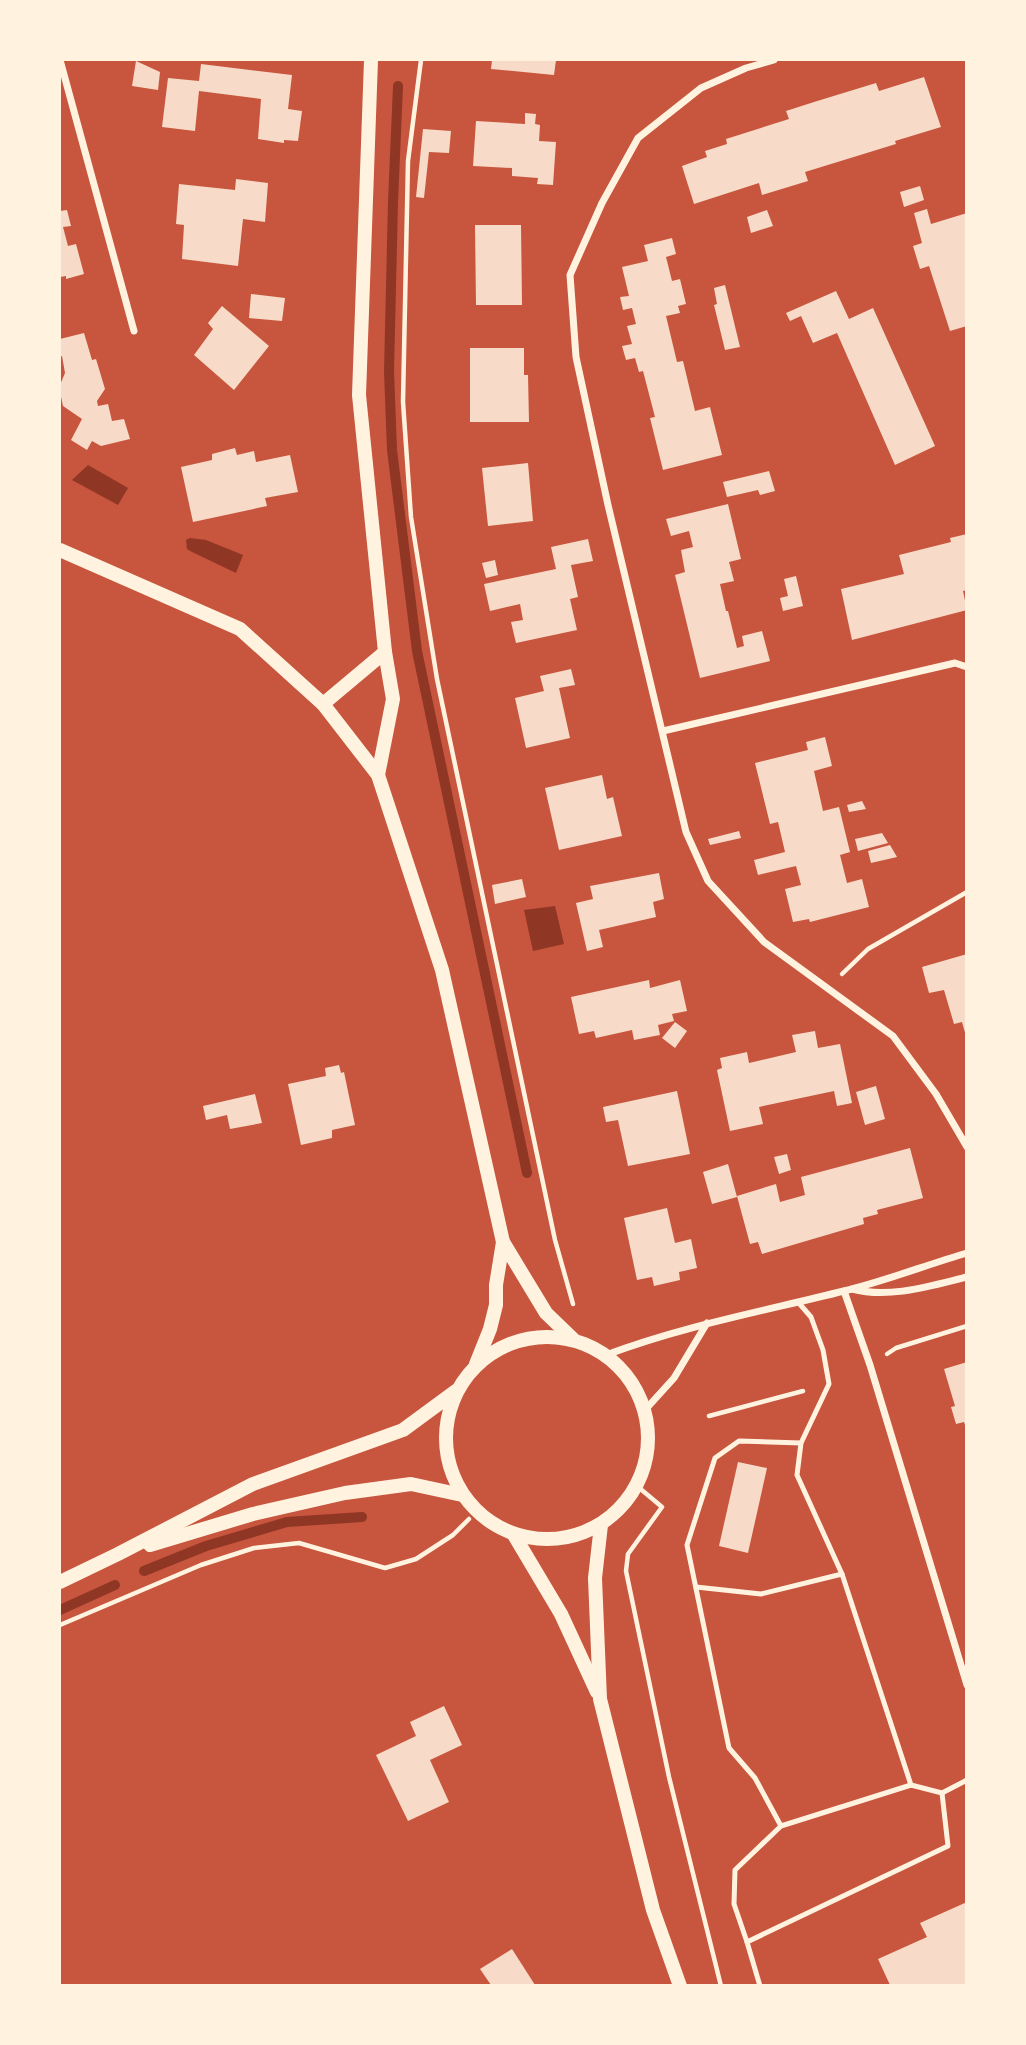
<svg xmlns="http://www.w3.org/2000/svg" width="1026" height="2045" font-family="'Archivo Narrow',sans-serif">
<style>
.water{fill:#8f3625}
.lines{fill:none;stroke-linecap:round;stroke-linejoin:round}
.stream{stroke:#8f3625;stroke-width:10}
.building{fill:#f7dbc8}
.path{stroke:#fff3e0;stroke-width:4.5}
.service{stroke:#fff3e0;stroke-width:5}
.minor{stroke:#fff3e0;stroke-width:7}
.secondary{stroke:#fff3e0;stroke-width:14}
</style>
<rect width="100%" height="100%" fill="#c8553d"/>
<!-- water -->
<g class="water">
<polygon points="88,465 128,488 118,505 72,480"/>
<polygon points="190,538 206,540 243,555 236,573 190,551 187,549 186,540"/>
<polygon points="555,906 564,944 533,951 524,910"/>
</g>
<g class="lines">
<!-- stream -->
<g class="stream">
<polyline points="398,86 393,202 389,371 392,450 417,651 527,1173"/>
<polyline points="144,1571 206,1546 287,1522 362,1517"/>
<polyline points="60,1610 115,1585"/>
</g>
</g>
<!-- building -->
<g class="building">
<polygon points="492,60 556,60 554,75 491,69"/>
<polygon points="136,61 160,72 158,90 132,86"/>
<polygon points="201,64 292,75 288,109 302,111 298,141 284,140 284,143 258,139 261,99 199,91 195,131 162,127 168,78 199,81"/>
<polygon points="924,77 941,127 895,141 896,144 805,172 808,181 762,195 759,183 694,204 682,166 707,157 705,151 727,144 726,139 789,119 786,111 814,102 876,83 879,91"/>
<polygon points="525,113 536,114 535,124 540,125 539,141 556,142 553,185 537,184 538,178 512,176 512,168 473,166 476,121 525,124"/>
<polygon points="423,129 451,131 449,153 429,152 424,198 416,197"/>
<polygon points="236,179 268,183 265,222 243,219 238,266 182,259 184,225 176,224 179,184 235,190"/>
<polygon points="920,186 924,200 904,207 900,192"/>
<polygon points="927,209 931,224 967,213 967,326 950,331 929,266 920,269 913,246 922,243 914,213"/>
<polygon points="67,210 71,226 63,227 68,246 76,244 84,274 66,279 66,276 60,277 60,211"/>
<polygon points="767,210 773,226 751,233 747,217"/>
<polygon points="475,225 521,225 522,305 476,305"/>
<polygon points="672,238 676,254 666,257 672,281 680,279 686,304 678,306 680,313 666,316 677,362 683,361 695,411 710,407 722,455 663,470 650,418 655,417 643,371 639,372 635,358 626,360 622,346 632,344 627,326 636,324 632,308 623,310 620,297 629,296 622,267 648,261 644,245"/>
<polygon points="725,285 740,347 725,350 714,305 717,304 714,288"/>
<polygon points="836,291 849,319 873,308 935,446 895,465 837,333 813,343 801,316 790,321 786,313"/>
<polygon points="251,294 285,298 282,321 249,318"/>
<polygon points="222,306 269,346 234,390 194,355 213,329 208,323"/>
<polygon points="84,333 92,360 96,359 105,389 97,401 98,406 108,404 112,421 124,419 130,439 101,446 92,441 87,450 71,440 82,419 63,406 60,392 60,385 65,373 62,356 60,357 60,339"/>
<polygon points="470,348 524,348 524,375 528,375 529,422 470,422"/>
<polygon points="235,448 237,455 254,451 256,462 290,455 298,492 265,498 267,506 193,522 181,467 212,460 212,454"/>
<polygon points="528,463 533,521 488,526 482,468"/>
<polygon points="769,471 775,491 760,495 758,490 727,497 723,482"/>
<polygon points="728,504 741,559 729,562 734,581 720,584 726,611 728,611 737,648 744,646 742,636 762,631 770,661 700,678 675,575 685,572 681,550 693,547 689,531 671,536 666,519"/>
<polygon points="967,534 967,590 963,591 967,610 852,640 841,589 904,574 899,555 951,542 950,538"/>
<polygon points="588,539 593,561 571,565 578,597 570,599 577,630 516,643 511,622 523,620 520,604 490,611 484,584 556,569 551,547"/>
<polygon points="495,560 498,575 486,578 482,563"/>
<polygon points="796,576 803,606 783,611 780,598 788,596 784,579"/>
<polygon points="571,669 575,685 559,688 570,738 526,748 515,698 544,691 540,676"/>
<polygon points="825,737 832,766 814,771 823,811 839,807 850,852 840,855 847,883 862,879 869,907 810,922 809,919 793,922 785,889 801,885 796,866 758,875 754,860 785,852 778,822 770,824 755,763 808,750 806,742"/>
<polygon points="602,775 607,799 613,797 622,836 559,850 545,788"/>
<polygon points="862,801 866,809 849,812 847,805"/>
<polygon points="739,831 741,838 710,845 708,839"/>
<polygon points="882,833 888,843 858,851 855,839"/>
<polygon points="890,845 897,857 871,863 868,851"/>
<polygon points="659,873 664,899 653,902 656,917 599,930 603,947 587,951 576,903 593,899 590,886"/>
<polygon points="522,879 526,897 495,904 492,885"/>
<polygon points="967,954 967,1036 966,1036 962,1022 954,1024 944,990 929,993 922,967"/>
<polygon points="649,980 650,988 680,980 687,1011 672,1014 674,1021 658,1025 660,1035 634,1040 632,1030 596,1038 594,1031 579,1034 571,997"/>
<polygon points="675,1022 687,1031 675,1048 662,1038"/>
<polygon points="815,1031 818,1048 840,1044 852,1103 837,1106 834,1091 759,1107 763,1124 730,1131 717,1070 722,1068 720,1058 747,1052 749,1063 796,1052 792,1035"/>
<polygon points="339,1065 341,1073 344,1072 355,1125 332,1130 332,1138 301,1145 288,1084 326,1076 325,1068"/>
<polygon points="876,1086 885,1119 865,1125 856,1092"/>
<polygon points="677,1091 690,1154 628,1166 618,1120 606,1122 603,1107"/>
<polygon points="255,1094 262,1123 230,1129 227,1115 206,1120 203,1106"/>
<polygon points="910,1148 923,1198 877,1210 878,1214 863,1218 864,1224 762,1254 758,1242 750,1244 737,1196 776,1184 780,1202 805,1195 801,1177"/>
<polygon points="787,1154 791,1170 779,1174 774,1157"/>
<polygon points="728,1164 737,1197 712,1204 703,1172"/>
<polygon points="667,1208 675,1243 691,1239 697,1268 679,1272 680,1280 654,1286 652,1277 637,1280 624,1218"/>
<polygon points="967,1362 967,1428 966,1428 964,1422 956,1424 951,1407 955,1406 944,1369"/>
<polygon points="738,1462 767,1468 748,1553 719,1546"/>
<polygon points="444,1706 462,1745 430,1760 449,1802 408,1821 376,1755 416,1736 410,1722"/>
<polygon points="967,1902 967,1985 890,1985 878,1959 927,1937 920,1923"/>
<polygon points="512,1949 535,1985 491,1985 480,1969"/>
</g>
<g class="lines">
<!-- path -->
<g class="path">
<polyline points="421,60 408,161 403,402 411,517 437,679 555,1240 573,1304"/>
<polyline points="842,974 868,949 967,892"/>
<polyline points="887,1354 896,1348 967,1326"/>
<polyline points="709,1416 803,1391"/>
<polyline points="637,1486 662,1507 628,1554 626,1571 669,1777 721,1986"/>
<polyline points="60,1625 201,1565 254,1548 299,1543 385,1568 416,1559 453,1535 469,1519"/>
</g>
<!-- service -->
<g class="service">
<polyline points="798,1302 811,1317 823,1350 829,1384 801,1443 797,1475 842,1574 911,1785 942,1793 967,1780"/>
<polyline points="696,1587 761,1594 842,1574"/>
<polyline points="911,1785 781,1826 735,1870 734,1904 747,1942 948,1846 942,1793"/>
<polyline points="781,1826 755,1778 729,1748 687,1545 715,1458 739,1441 801,1443"/>
<polyline points="747,1942 760,1986"/>
</g>
<!-- minor -->
<g class="minor">
<polyline points="60,60 134,331"/>
<polyline points="774,60 746,68 701,88 638,138 602,203 570,275 576,357 608,505 686,832 708,881 764,942 893,1036 936,1094 967,1147"/>
<polyline points="663,731 955,663 967,667"/>
<path d="M852 1289C889 1299 930 1286 967 1277"/>
<polyline points="844,1291 870,1365 967,1685"/>
<path d="M606 1355C683 1326 764 1311 844 1291 885 1281 926 1265 967 1253"/>
<polyline points="645,1410 674,1378 707,1323"/>
</g>
<!-- secondary -->
<g class="secondary">
<polyline points="371,60 359,395 385,652 393,699 378,775"/>
<polyline points="60,550 240,629 323,704 378,775 442,970 503,1242 546,1313 573,1339"/>
<polyline points="323,704 385,652"/>
<circle cx="547" cy="1438" r="101"/>
<polyline points="476,1364 490,1329 496,1305 496,1285 503,1242"/>
<polyline points="601,1525 595,1578 600,1699 653,1910 680,1986"/>
<polyline points="514,1535 561,1614 597,1692"/>
<polyline points="150,1545 253,1514 345,1493 411,1484 462,1495"/>
<polyline points="60,1582 118,1554 253,1484 403,1430 456,1391"/>
</g>
</g>
<!-- border -->
<rect width="1026" height="2045" fill="none" stroke="#fff3e0" stroke-width="122"/>
</svg>
